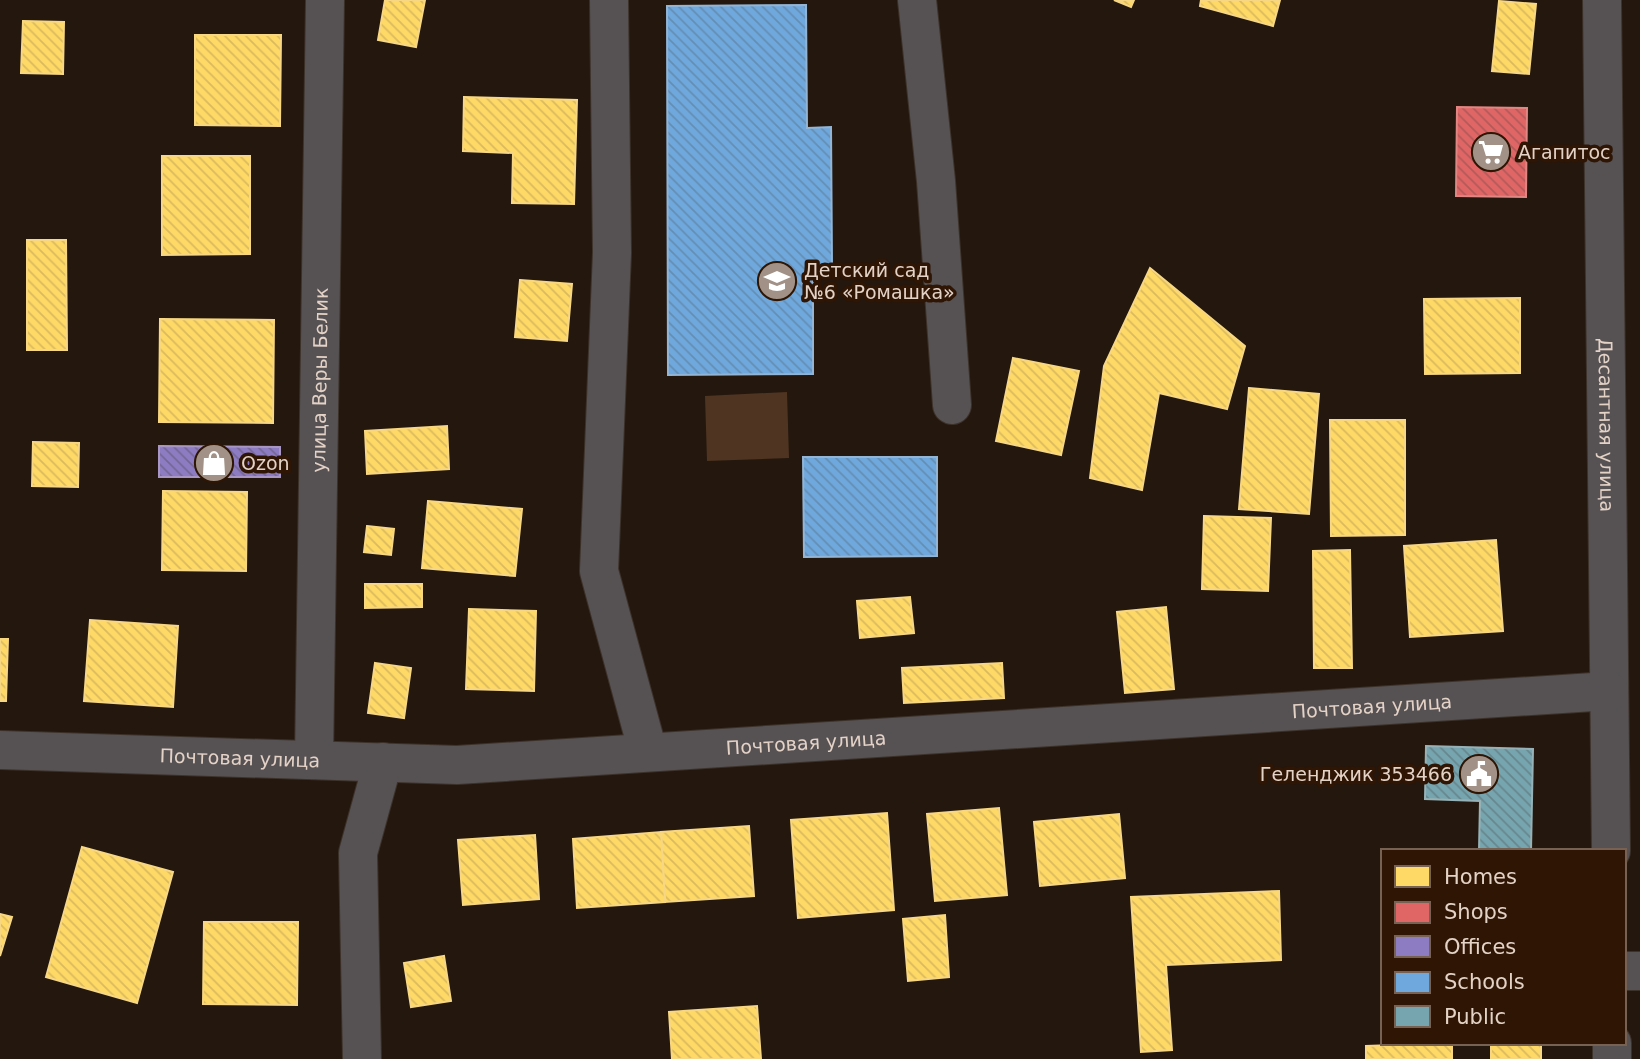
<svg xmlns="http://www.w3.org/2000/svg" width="1640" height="1059" font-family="'DejaVu Sans',sans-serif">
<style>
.green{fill:#4e3421}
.homes{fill:url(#homes-back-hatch);stroke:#f7d783;stroke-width:2}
.shops{fill:url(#shops-back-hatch);stroke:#e18683;stroke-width:2}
.offices{fill:url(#offices-back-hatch);stroke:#a896c4;stroke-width:2}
.schools{fill:url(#schools-back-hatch);stroke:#92b5d6;stroke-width:2}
.public{fill:url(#public-back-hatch);stroke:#97b2b6;stroke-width:2}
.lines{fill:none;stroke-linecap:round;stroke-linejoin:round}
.minor-casing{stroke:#3d322a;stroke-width:40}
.minor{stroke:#565254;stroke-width:38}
.labels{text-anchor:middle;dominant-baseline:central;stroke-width:7;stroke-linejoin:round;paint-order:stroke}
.poi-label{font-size:19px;fill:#e4d2c7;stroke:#2e1504;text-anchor:start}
.street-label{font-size:19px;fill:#e4d2c7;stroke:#2e1504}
</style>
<defs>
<pattern id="homes-back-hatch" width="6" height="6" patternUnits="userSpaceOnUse" patternTransform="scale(1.75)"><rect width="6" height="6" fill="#ffd966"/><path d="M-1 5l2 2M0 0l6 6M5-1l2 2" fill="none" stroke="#daba5e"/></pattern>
<pattern id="shops-back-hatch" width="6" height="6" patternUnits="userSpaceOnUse" patternTransform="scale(1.75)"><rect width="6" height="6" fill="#e06666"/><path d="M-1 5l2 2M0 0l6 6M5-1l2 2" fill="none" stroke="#b15a59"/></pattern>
<pattern id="offices-back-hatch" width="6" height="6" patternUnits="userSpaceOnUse" patternTransform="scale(1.75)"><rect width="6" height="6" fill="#8e7cc3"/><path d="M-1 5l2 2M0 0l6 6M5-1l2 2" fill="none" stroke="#746794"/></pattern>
<pattern id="schools-back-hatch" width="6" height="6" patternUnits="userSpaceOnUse" patternTransform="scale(1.75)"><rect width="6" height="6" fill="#6fa8dc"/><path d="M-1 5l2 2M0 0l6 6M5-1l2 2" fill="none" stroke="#648eb4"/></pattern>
<pattern id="public-back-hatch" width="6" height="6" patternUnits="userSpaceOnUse" patternTransform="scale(1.75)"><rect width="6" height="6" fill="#76a5af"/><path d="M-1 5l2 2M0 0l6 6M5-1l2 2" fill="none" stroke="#67868c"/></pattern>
</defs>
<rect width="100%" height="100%" fill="#24170e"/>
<!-- green -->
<polygon class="green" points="787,392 789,458 707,461 705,396"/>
<!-- homes -->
<g class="homes">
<polygon points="385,0 425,0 416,47 378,40"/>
<polygon points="1114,0 1134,0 1131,7"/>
<polygon points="1201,0 1280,0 1273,26 1200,6"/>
<polygon points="1499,1 1536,4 1529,74 1492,71"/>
<polygon points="23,21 64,22 63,74 21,73"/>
<polygon points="195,35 281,35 280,126 195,125"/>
<polygon points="464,97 577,100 574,204 512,203 513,153 463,151"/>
<polygon points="162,156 250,156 250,254 162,255"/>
<polygon points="27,240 66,240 67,350 27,350"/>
<polygon points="1150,268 1245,346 1227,409 1159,393 1142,490 1090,478 1104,366"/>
<polygon points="520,280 572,284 567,341 515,337"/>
<polygon points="1520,298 1520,373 1425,374 1424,299"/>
<polygon points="160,319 274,320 273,423 159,422"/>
<polygon points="1013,358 1079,371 1061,455 996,441"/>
<polygon points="1249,388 1319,394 1309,514 1239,509"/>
<polygon points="1330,420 1405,420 1405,535 1331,536"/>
<polygon points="447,426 449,469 367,474 365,431"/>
<polygon points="33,442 79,443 78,487 32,486"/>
<polygon points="163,491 247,492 246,571 162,570"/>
<polygon points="428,501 522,509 515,576 422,568"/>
<polygon points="1204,516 1271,518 1268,591 1202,589"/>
<polygon points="367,526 394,529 391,555 364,552"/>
<polygon points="1496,540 1503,631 1410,637 1404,546"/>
<polygon points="1350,550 1352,668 1314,668 1313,551"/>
<polygon points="365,584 422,584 422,607 365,608"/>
<polygon points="910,597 914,633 860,638 857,601"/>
<polygon points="1166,607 1174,689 1125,693 1117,612"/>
<polygon points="469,609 536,611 534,691 466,689"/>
<polygon points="90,620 178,626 173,707 84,701"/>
<polygon points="0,639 8,639 6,701 0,701"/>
<polygon points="375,663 411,668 404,718 368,713"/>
<polygon points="1002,663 1004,698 904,703 902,668"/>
<polygon points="999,808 1007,895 935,901 927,814"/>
<polygon points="887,813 894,910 798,918 791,820"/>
<polygon points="1119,814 1125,878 1040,886 1034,822"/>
<polygon points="749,826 754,896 665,902 661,832"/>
<polygon points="661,832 665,902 577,908 573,839"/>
<polygon points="535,835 539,899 463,905 458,840"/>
<polygon points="82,847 173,872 137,1003 46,977"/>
<polygon points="1279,891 1281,960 1166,965 1172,1050 1141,1052 1131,897"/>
<polygon points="0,914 12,917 0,956"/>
<polygon points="945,915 949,977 908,981 903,919"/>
<polygon points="204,922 298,922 297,1005 203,1004"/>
<polygon points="444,956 451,1001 411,1007 404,963"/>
<polygon points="757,1006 761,1059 672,1059 669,1012"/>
<polygon points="1452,1043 1452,1059 1366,1059 1366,1046"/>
<rect x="1491" y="1043" width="50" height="16"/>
</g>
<!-- shops -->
<polygon class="shops" points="1457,107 1527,108 1526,197 1456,196"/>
<!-- offices -->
<polygon class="offices" points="159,446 280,447 280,477 159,477"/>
<!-- schools -->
<g class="schools">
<polygon points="806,5 807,128 831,127 832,265 813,266 813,374 668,375 667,6"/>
<polygon points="803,457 937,457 937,556 804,557"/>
</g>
<!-- public -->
<polygon class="public" points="1426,746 1533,749 1531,851 1479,851 1480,801 1425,799"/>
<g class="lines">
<!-- minor casing -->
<g class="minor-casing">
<g id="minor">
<polyline points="609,0 612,253 599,571 648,752"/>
<polyline points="917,0 936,181 952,405"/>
<path id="s1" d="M1602 0 1611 851"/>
<path id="s2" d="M0 750 457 765 1609 691"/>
<path id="s3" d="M314 760 325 0"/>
<polyline points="1624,971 1640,971"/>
<polyline points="362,1059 358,853 383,762"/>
<polyline points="1612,1059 1612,1043"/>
</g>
</g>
<!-- minor -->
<use href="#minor" class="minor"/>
</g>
<!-- icons -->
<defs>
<g id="supermarket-disc" transform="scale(2.0125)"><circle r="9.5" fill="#a19186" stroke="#2e1504"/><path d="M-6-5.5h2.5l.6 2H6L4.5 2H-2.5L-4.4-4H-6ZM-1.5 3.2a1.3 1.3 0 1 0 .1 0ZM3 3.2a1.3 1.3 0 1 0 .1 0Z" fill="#fff"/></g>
<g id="school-disc" transform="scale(2.0125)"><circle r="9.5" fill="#a19186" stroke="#2e1504"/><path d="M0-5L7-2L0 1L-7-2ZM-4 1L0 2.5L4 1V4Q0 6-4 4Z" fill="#fff"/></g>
<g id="shop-disc" transform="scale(2.0125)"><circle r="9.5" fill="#a19186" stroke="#2e1504"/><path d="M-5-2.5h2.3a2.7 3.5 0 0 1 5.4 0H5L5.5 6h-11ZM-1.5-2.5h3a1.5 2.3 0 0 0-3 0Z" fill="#fff"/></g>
<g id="civic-disc" transform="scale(2.0125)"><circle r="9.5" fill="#a19186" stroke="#2e1504"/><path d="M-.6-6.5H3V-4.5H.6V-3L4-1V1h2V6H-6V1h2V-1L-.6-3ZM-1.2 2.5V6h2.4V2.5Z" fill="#fff"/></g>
</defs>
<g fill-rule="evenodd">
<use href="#supermarket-disc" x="1491" y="152"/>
<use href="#school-disc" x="777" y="281"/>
<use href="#shop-disc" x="214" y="463"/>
<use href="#civic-disc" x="1479" y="774"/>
</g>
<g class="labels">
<!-- poi labels -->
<g class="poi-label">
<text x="1518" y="152">Агапитос</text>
<text x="804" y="270">Детский сад<tspan x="804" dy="22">№6 «Ромашка»</tspan></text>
<text x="241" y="463">Ozon</text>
<text x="1452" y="774" text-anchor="end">Геленджик 353466</text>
</g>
<!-- street labels -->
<g class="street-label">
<text stroke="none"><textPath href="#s3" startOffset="380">улица Веры Белик</textPath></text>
<text stroke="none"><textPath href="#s1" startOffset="425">Десантная улица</textPath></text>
<text stroke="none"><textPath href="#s2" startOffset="1374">Почтовая улица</textPath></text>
<text stroke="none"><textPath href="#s2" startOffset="807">Почтовая улица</textPath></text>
<text stroke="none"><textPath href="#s2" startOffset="240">Почтовая улица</textPath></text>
</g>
</g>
<!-- legend -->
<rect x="1381" y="849" width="245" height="196" fill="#2e1504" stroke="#776152" stroke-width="2"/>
<rect x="1395" y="866" width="35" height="21" fill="#ffd966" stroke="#776152" stroke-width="2"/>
<text x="1444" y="884" font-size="21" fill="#e4d2c7">Homes</text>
<rect x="1395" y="902" width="35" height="21" fill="#e06666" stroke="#776152" stroke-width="2"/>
<text x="1444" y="919" font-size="21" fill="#e4d2c7">Shops</text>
<rect x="1395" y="936" width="35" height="21" fill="#8e7cc3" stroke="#776152" stroke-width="2"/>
<text x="1444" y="954" font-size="21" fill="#e4d2c7">Offices</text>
<rect x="1395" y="972" width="35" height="21" fill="#6fa8dc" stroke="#776152" stroke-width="2"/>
<text x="1444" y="989" font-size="21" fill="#e4d2c7">Schools</text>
<rect x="1395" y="1006" width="35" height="21" fill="#76a5af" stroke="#776152" stroke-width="2"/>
<text x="1444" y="1024" font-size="21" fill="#e4d2c7">Public</text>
</svg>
